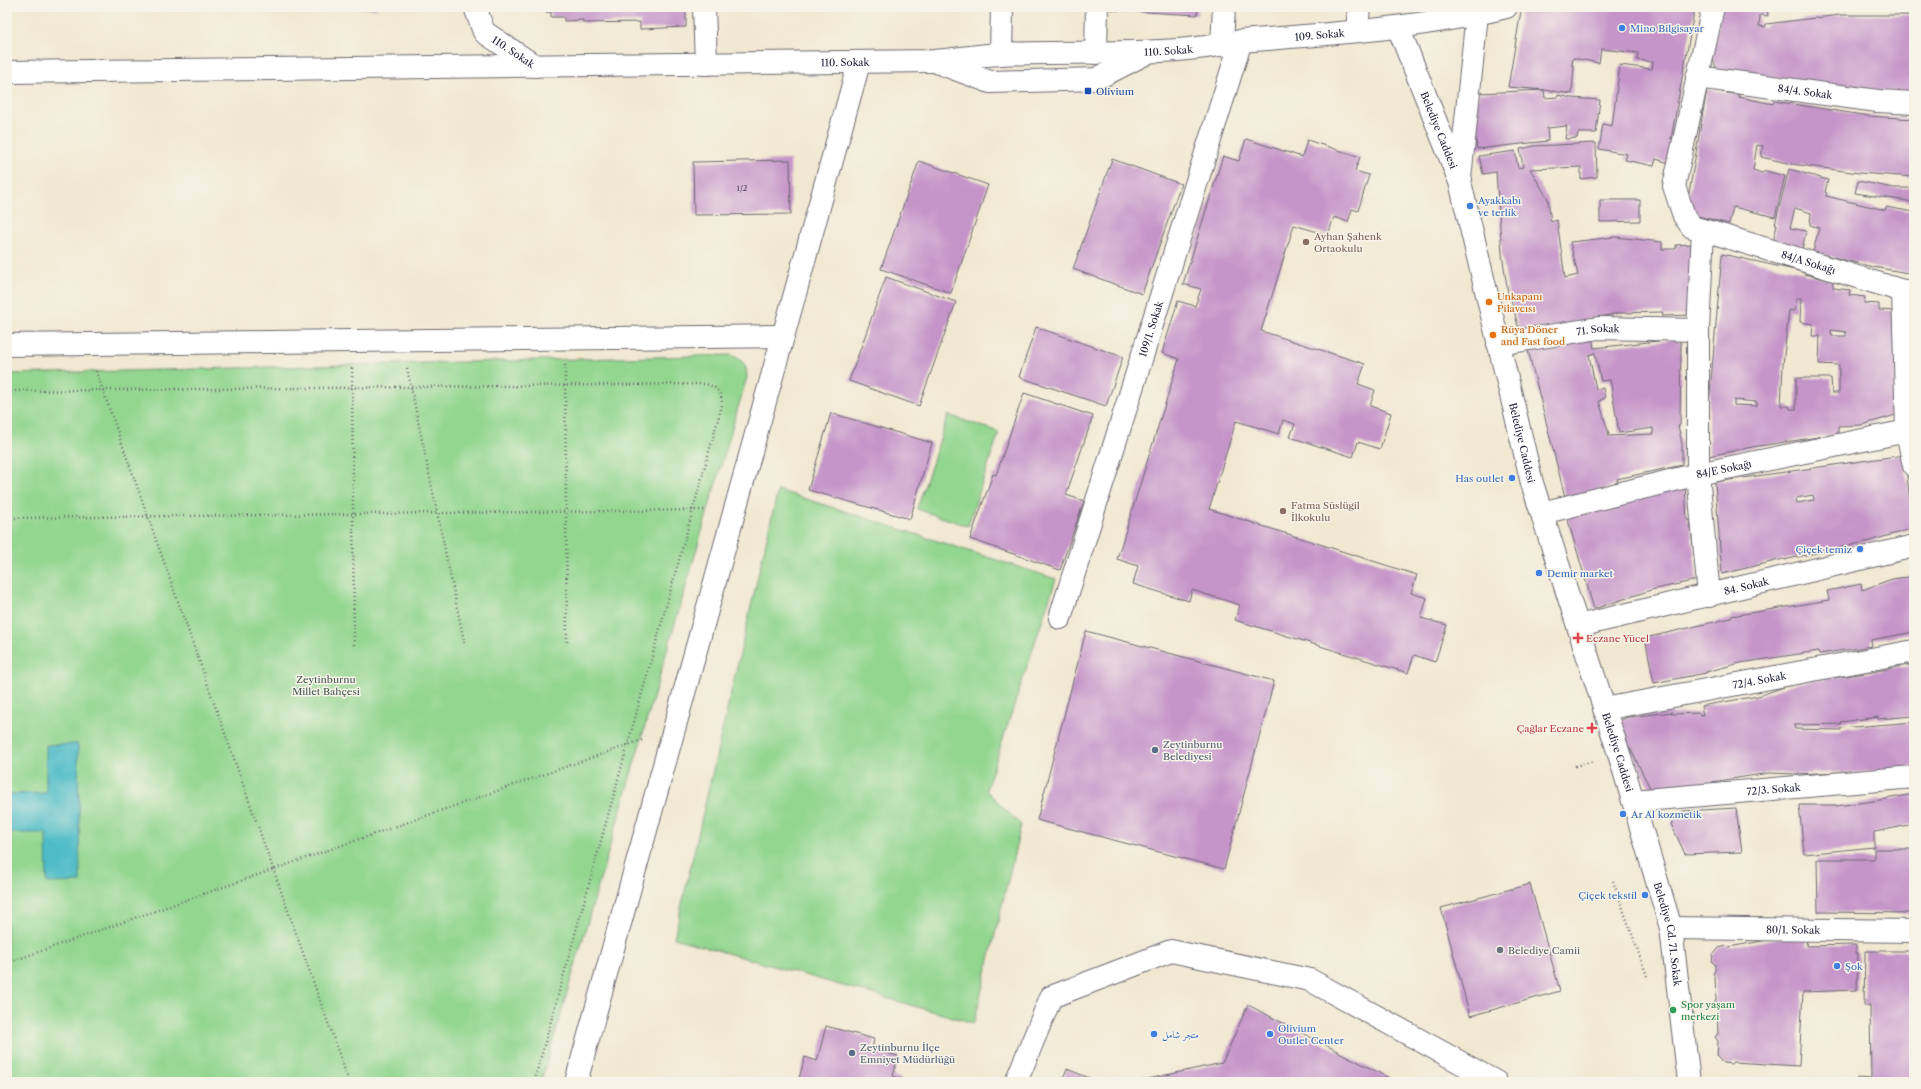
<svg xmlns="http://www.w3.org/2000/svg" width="1921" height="1089" font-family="'Libre Caslon Text',Amiri,serif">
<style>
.green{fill:#92d68f;stroke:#5a7c65}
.water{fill:#4ebcc7;stroke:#386f81}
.building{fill:#c594c9;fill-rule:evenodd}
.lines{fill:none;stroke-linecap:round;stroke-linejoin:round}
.minor-casing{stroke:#6a6770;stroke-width:24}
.path{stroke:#6a6770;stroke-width:2.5;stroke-dasharray:1 3;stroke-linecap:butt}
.minor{stroke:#fff;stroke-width:22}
.shop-dot{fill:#3f7fe0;stroke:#f7f3e8;stroke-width:1.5}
.transit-dot{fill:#1a4fb4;stroke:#f7f3e8;stroke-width:1.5}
.education-dot{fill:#8d6e63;stroke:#f7f3e8;stroke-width:1.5}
.food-dot{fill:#e8710a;stroke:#f7f3e8;stroke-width:1.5}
.health-dot{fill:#e0444e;stroke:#f7f3e8;stroke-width:1.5}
.service-dot{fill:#5c6f8a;stroke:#f7f3e8;stroke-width:1.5}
.worship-dot{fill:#6b7280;stroke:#f7f3e8;stroke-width:1.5}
.leisure-dot{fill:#2e9e5b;stroke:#f7f3e8;stroke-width:1.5}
.labels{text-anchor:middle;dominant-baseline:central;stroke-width:3;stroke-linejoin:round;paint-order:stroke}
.number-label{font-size:8px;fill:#4b3e5e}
.shop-label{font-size:10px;fill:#366cbe;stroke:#f7f3e8;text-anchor:start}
.street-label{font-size:10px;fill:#22223b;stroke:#f7f3e8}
.transit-label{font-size:10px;fill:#164399;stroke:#f7f3e8;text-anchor:start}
.education-label{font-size:10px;fill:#785e54;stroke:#f7f3e8;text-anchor:start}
.food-label{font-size:10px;fill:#c56008;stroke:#f7f3e8;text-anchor:start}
.health-label{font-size:10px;fill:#be3a42;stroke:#f7f3e8;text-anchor:start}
.park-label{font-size:10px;fill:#445854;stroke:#f7f3e8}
.service-label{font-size:10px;fill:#4e5e75;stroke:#f7f3e8;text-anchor:start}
.worship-label{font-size:10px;fill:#5b616d;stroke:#f7f3e8;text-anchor:start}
.leisure-label{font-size:10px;fill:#27864d;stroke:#f7f3e8;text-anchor:start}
</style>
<rect width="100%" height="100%" fill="#f7f3e8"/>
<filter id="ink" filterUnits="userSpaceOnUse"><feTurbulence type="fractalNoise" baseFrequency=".025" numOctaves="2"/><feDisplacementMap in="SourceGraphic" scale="8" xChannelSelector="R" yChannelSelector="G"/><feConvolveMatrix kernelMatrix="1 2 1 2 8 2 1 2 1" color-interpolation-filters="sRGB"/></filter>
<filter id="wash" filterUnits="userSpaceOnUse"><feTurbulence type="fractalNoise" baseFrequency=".012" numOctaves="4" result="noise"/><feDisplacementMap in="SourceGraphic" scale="16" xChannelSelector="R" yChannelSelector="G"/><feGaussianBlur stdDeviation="0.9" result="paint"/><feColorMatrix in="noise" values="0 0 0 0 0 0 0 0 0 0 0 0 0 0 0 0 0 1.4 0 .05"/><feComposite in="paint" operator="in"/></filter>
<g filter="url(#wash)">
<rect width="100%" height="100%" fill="#f1e8d1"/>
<!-- green -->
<g class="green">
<path d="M731 355C742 359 747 365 747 377L541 1082H7V374Z"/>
<polygon points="948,415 999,432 968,526 917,509"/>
<polygon points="778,490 1056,579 986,790 1021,825 974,1023 674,938"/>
</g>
<!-- water -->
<polygon class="water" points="78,744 80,882 47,883 46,833 7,833 7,794 46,793 46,745"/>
<g id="blocks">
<!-- building -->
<g class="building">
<polygon points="347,7 377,7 377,9 347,8"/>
<polygon points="543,7 686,7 686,27 640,29 640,22 583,23 583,20 564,21 564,17 551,17 551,12 544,12"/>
<polygon points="1112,7 1198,7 1197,15 1112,10"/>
<polygon points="1540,7 1695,7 1671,139 1674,139 1669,163 1656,159 1654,166 1625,160 1627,154 1599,149 1603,124 1612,126 1620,65 1652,69 1653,62 1637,60 1638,53 1601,49 1599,63 1573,58 1572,65 1574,66 1572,94 1545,90 1508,87 1521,11"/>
<polygon points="1722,7 1784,7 1767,10 1768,16 1760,15 1759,26 1765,27 1766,24 1840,15 1914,15 1914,93 1844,87 1717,70 1712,57"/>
<polygon points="1707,89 1739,95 1739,97 1773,104 1774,101 1869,116 1914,119 1914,177 1859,173 1792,164 1761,157 1763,146 1757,145 1753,170 1762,173 1766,171 1785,176 1775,217 1733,207 1729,224 1694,215 1688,199"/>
<polygon points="1544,90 1545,98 1558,97 1558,95 1572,98 1600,100 1596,133 1578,133 1577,138 1565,139 1567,126 1547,128 1548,141 1477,149 1473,117 1479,93"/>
<polygon points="1246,139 1302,157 1307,140 1360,157 1355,171 1369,175 1358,211 1352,209 1348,222 1334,217 1328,235 1294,225 1261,331 1365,364 1358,384 1375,390 1370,406 1391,413 1380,449 1358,442 1353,457 1290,437 1295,424 1283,420 1279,434 1236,421 1209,509 1417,575 1411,593 1427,598 1421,618 1447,625 1435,662 1414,655 1408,673 1235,620 1240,605 1192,590 1189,601 1133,584 1138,566 1117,559 1179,359 1162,353 1178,301 1195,306 1201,289 1183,284 1223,156 1239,161"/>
<polygon points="1596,143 1597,177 1581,179 1581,167 1530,169 1548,199 1551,222 1557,220 1565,278 1578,275 1570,242 1615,237 1662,242 1662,249 1676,249 1676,245 1692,244 1692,315 1662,316 1663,312 1619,313 1520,334 1510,295 1508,293 1502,254 1496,172 1483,174 1479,156 1515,151 1518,168 1523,167 1520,149 1534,146"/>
<polygon points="1112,159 1181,184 1142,294 1073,269"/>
<polygon points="790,160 791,214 694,215 693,162"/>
<polygon points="919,161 988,185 951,293 881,269"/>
<polygon points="1789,169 1828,180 1825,192 1827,193 1826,196 1885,210 1886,207 1914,212 1914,274 1873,267 1813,252 1819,228 1810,225 1811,213 1795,208 1790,228 1806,231 1802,250 1773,243 1777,224 1775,224"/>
<polygon points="1858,181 1894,188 1914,188 1914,202 1855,193"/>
<polygon points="1600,200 1640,200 1640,221 1600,222"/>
<path d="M1722 254 1804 272V274L1833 281V288L1850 290 1849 295 1865 297 1864 303 1879 304V310L1896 311 1897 395 1895 396 1896 415 1861 425 1838 426V434L1752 447 1709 456V404ZM1796 298H1801L1800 322 1813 324 1812 336H1820L1819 364 1839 365V393H1832L1831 378H1796V409H1790L1789 406H1781L1783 365 1789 310 1795 311ZM1831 330 1846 332V336H1832ZM1734 400 1757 402V406L1734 405Z"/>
<polygon points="886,277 956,302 919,406 849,381"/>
<polygon points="1036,327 1123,357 1106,406 1019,377"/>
<path d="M1592 337 1594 348 1676 339 1681 343 1680 425H1678L1682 444V465L1617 479 1618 484 1566 501 1528 350ZM1595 353 1601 381 1610 380 1619 433 1653 428V434L1608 436 1609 434 1599 401 1605 398 1603 388 1596 389 1589 355Z"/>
<polygon points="1024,393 1093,416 1066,495 1084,501 1060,570 970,539 993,474 996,475"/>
<polygon points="831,413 932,443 910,519 808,490"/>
<path d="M1904 455 1914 528 1870 541 1784 560 1783 559 1722 574 1715 482ZM1813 495 1814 500 1797 503 1796 498Z"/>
<polygon points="1685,484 1687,520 1690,520 1697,580 1651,590 1594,609 1567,517"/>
<polygon points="1914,576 1914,632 1871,640 1872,646 1819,654 1818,651 1740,663 1706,672 1706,673 1654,683 1645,638 1731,618 1731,616 1829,600 1827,591 1861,584 1862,590 1892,579"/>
<polygon points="1086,631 1274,681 1224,869 1037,820"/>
<polygon points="1914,664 1914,716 1878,719 1878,717 1840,722 1841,724 1794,725 1795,729 1841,730 1841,728 1914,722 1914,767 1841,774 1841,772 1795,774 1769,773 1712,782 1713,786 1651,790 1629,746 1626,746 1614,723 1628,717 1672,712 1672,714 1699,713 1700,715 1703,715 1701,706 1758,696 1793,684 1872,672"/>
<polygon points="1914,794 1914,824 1874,832 1874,847 1804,854 1799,805 1836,805 1836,806 1874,801"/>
<polygon points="1736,808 1742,852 1685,854 1671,824 1683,811"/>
<polygon points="1874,849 1914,849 1914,913 1818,912 1817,859 1874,859"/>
<polygon points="1530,884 1560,991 1470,1016 1441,908"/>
<polygon points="1779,938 1807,940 1806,946 1856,945 1856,953 1858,953 1857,990 1803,992 1799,1066 1733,1062 1731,1064 1723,1063 1717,1057 1718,1041 1715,1037 1718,1034 1717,1007 1714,1003 1716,1000 1715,977 1713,974 1715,970 1715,964 1712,962 1713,955 1719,948 1726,946 1729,947"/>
<polygon points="1865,951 1914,951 1914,1082 1857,1082 1857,1078 1871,1079 1870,1005 1864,1006"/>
<polygon points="1248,1005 1397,1082 1134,1082 1222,1063"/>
<polygon points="826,1026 874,1039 872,1049 898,1056 893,1076 902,1079 902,1082 798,1082 805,1057 817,1061"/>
<polygon points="1067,1069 1099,1082 1061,1082"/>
</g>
</g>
</g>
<g filter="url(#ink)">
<use href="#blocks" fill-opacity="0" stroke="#6a6770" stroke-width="1"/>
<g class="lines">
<!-- minor casing -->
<g class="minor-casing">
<g id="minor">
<path id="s1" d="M475 7 484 32 535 66"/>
<polyline points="704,7 706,64"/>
<path id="s2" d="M1713 7 1674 186 1684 216 1692 227 1714 233 1903 291H1914"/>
<path id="s3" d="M1398 27 1460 182 1532 483 1619 754 1671 928 1689 1082"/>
<polyline points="1357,31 1359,7"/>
<polyline points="1222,45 1224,7"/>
<polyline points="1096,53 1097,7"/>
<polyline points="1001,54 1002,7"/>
<polyline points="939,63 990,82 1096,79 1145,54"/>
<path id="s4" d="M7 72 934 61C957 59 979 55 1001 54 1081 50 1163 58 1241 41 1329 34 1419 29 1506 7"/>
<path id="s5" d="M1697 77 1878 101 1914 103"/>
<polyline points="1460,178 1477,14 1480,7"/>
<polyline points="1703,231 1698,330 1698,474 1709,596"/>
<polyline points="1903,291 1907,431 1914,466"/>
<path id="s6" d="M1498 344 1599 328 1698 330"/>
<polyline points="7,345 783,336"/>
<path id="s7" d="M1542 513 1698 474 1907 431"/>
<path id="s8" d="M1060 618 1241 41"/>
<path id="s9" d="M1578 626 1914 546"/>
<path id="s10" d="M1604 709 1914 651"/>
<path id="s11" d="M1633 801 1914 777"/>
<path id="s12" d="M1671 928 1914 931"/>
<polyline points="576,1082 859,63"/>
<polyline points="1016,1082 1051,997 1171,951 1310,980 1496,1082"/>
</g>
</g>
<!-- path -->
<g class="path">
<polyline points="565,365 567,644"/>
<polyline points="352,368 354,647"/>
<polyline points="407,368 465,646"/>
<polyline points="96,371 349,1082"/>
<path d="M7 391 706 384C717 387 722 393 722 405L534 1082"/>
<polyline points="7,518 706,510"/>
<polyline points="1575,766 1594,761"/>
<polyline points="1613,881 1647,976"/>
<polyline points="7,963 642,740"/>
</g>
<!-- minor -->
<use href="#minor" class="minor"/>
</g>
</g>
<!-- markers -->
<g class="shop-dot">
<circle cx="1622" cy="28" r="4"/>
<circle cx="1470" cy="206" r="4"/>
<circle cx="1512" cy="478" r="4"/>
<circle cx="1860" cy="549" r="4"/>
<circle cx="1539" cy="573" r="4"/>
<circle cx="1623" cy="814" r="4"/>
<circle cx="1645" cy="895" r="4"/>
<circle cx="1837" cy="966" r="4"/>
<circle cx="1154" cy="1034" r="4"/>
<circle cx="1270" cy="1034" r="4"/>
</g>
<rect class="transit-dot" x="1084" y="87" width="8" height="8" rx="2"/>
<g class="education-dot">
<circle cx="1306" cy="242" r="4"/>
<circle cx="1283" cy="511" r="4"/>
</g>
<g class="food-dot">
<circle cx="1489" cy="302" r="4"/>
<circle cx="1493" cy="335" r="4"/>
</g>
<g class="health-dot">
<path d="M1576 632h4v4h4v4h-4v4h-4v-4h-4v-4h4z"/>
<path d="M1590 722h4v4h4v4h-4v4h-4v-4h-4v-4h4z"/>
</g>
<g class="service-dot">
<circle cx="1155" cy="750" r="4"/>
<circle cx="852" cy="1053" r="4"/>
</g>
<circle class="worship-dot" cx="1500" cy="950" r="4"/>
<circle class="leisure-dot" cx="1673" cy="1010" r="4"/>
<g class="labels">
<!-- number labels -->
<g class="number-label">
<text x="742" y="188">1/2</text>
</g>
<!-- shop labels -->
<g class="shop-label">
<text x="1630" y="28">Mino Bilgisayar</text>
<text x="1478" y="200">Ayakkabı<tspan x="1478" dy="12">ve terlik</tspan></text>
<text x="1504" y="478" text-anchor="end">Has outlet</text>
<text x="1852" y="549" text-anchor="end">Çiçek temiz</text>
<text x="1547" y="573">Demir market</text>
<text x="1631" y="814">Ar Al kozmetik</text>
<text x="1637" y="895" text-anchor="end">Çiçek tekstil</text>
<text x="1845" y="966">Şok</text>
<text x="1278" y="1028">Olivium<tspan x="1278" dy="12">Outlet Center</tspan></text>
<text x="1162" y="1034">متجر شامل</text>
</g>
<!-- street labels -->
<g class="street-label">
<text stroke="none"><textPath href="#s4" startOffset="1314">109. Sokak</textPath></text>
<text stroke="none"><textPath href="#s4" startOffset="1162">110. Sokak</textPath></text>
<text stroke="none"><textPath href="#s1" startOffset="62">110. Sokak</textPath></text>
<text stroke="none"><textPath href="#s4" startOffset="838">110. Sokak</textPath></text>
<text stroke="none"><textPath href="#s5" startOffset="109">84/4. Sokak</textPath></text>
<text stroke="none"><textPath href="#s3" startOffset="111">Belediye Caddesi</textPath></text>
<text stroke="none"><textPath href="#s2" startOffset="350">84/A Sokağı</textPath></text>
<text stroke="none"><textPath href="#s8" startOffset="303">109/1. Sokak</textPath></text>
<text stroke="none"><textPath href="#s6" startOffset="101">71. Sokak</textPath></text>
<text stroke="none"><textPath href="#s3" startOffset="435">Belediye Caddesi</textPath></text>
<text stroke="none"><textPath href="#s7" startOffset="187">84/E Sokağı</textPath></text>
<text stroke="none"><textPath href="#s9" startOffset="173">84. Sokak</textPath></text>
<text stroke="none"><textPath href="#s10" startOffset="158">72/4. Sokak</textPath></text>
<text stroke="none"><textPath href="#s3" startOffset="759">Belediye Caddesi</textPath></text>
<text stroke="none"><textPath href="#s11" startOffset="141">72/3. Sokak</textPath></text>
<text stroke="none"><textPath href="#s12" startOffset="122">80/1. Sokak</textPath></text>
<text stroke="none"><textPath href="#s3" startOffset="948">Belediye Cd. 71. Sokak</textPath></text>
</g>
<!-- transit labels -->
<g class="transit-label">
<text x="1096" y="91">Olivium</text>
</g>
<!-- education labels -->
<g class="education-label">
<text x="1314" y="236">Ayhan Şahenk<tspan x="1314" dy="12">Ortaokulu</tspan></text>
<text x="1291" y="505">Fatma Süslügil<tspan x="1291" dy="12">İlkokulu</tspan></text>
</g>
<!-- food labels -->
<g class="food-label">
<text x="1497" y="296">Unkapanı<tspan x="1497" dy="12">Pilavcısı</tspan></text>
<text x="1501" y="329">Rüya Döner<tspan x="1501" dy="12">and Fast food</tspan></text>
</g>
<!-- health labels -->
<g class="health-label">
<text x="1586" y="638">Eczane Yücel</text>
<text x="1584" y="728" text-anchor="end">Çağlar Eczane</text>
</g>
<!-- park labels -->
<g class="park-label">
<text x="326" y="679">Zeytinburnu<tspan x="326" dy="12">Millet Bahçesi</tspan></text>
</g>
<!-- service labels -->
<g class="service-label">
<text x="1163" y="744">Zeytinburnu<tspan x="1163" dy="12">Belediyesi</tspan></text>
<text x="860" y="1047">Zeytinburnu İlçe<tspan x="860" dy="12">Emniyet Müdürlüğü</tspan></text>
</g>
<!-- worship labels -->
<g class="worship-label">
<text x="1508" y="950">Belediye Camii</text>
</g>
<!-- leisure labels -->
<g class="leisure-label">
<text x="1681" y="1004">Spor yaşam<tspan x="1681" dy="12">merkezi</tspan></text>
</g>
</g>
<!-- margin -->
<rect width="1921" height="1089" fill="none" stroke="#f7f3e8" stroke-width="24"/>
</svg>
